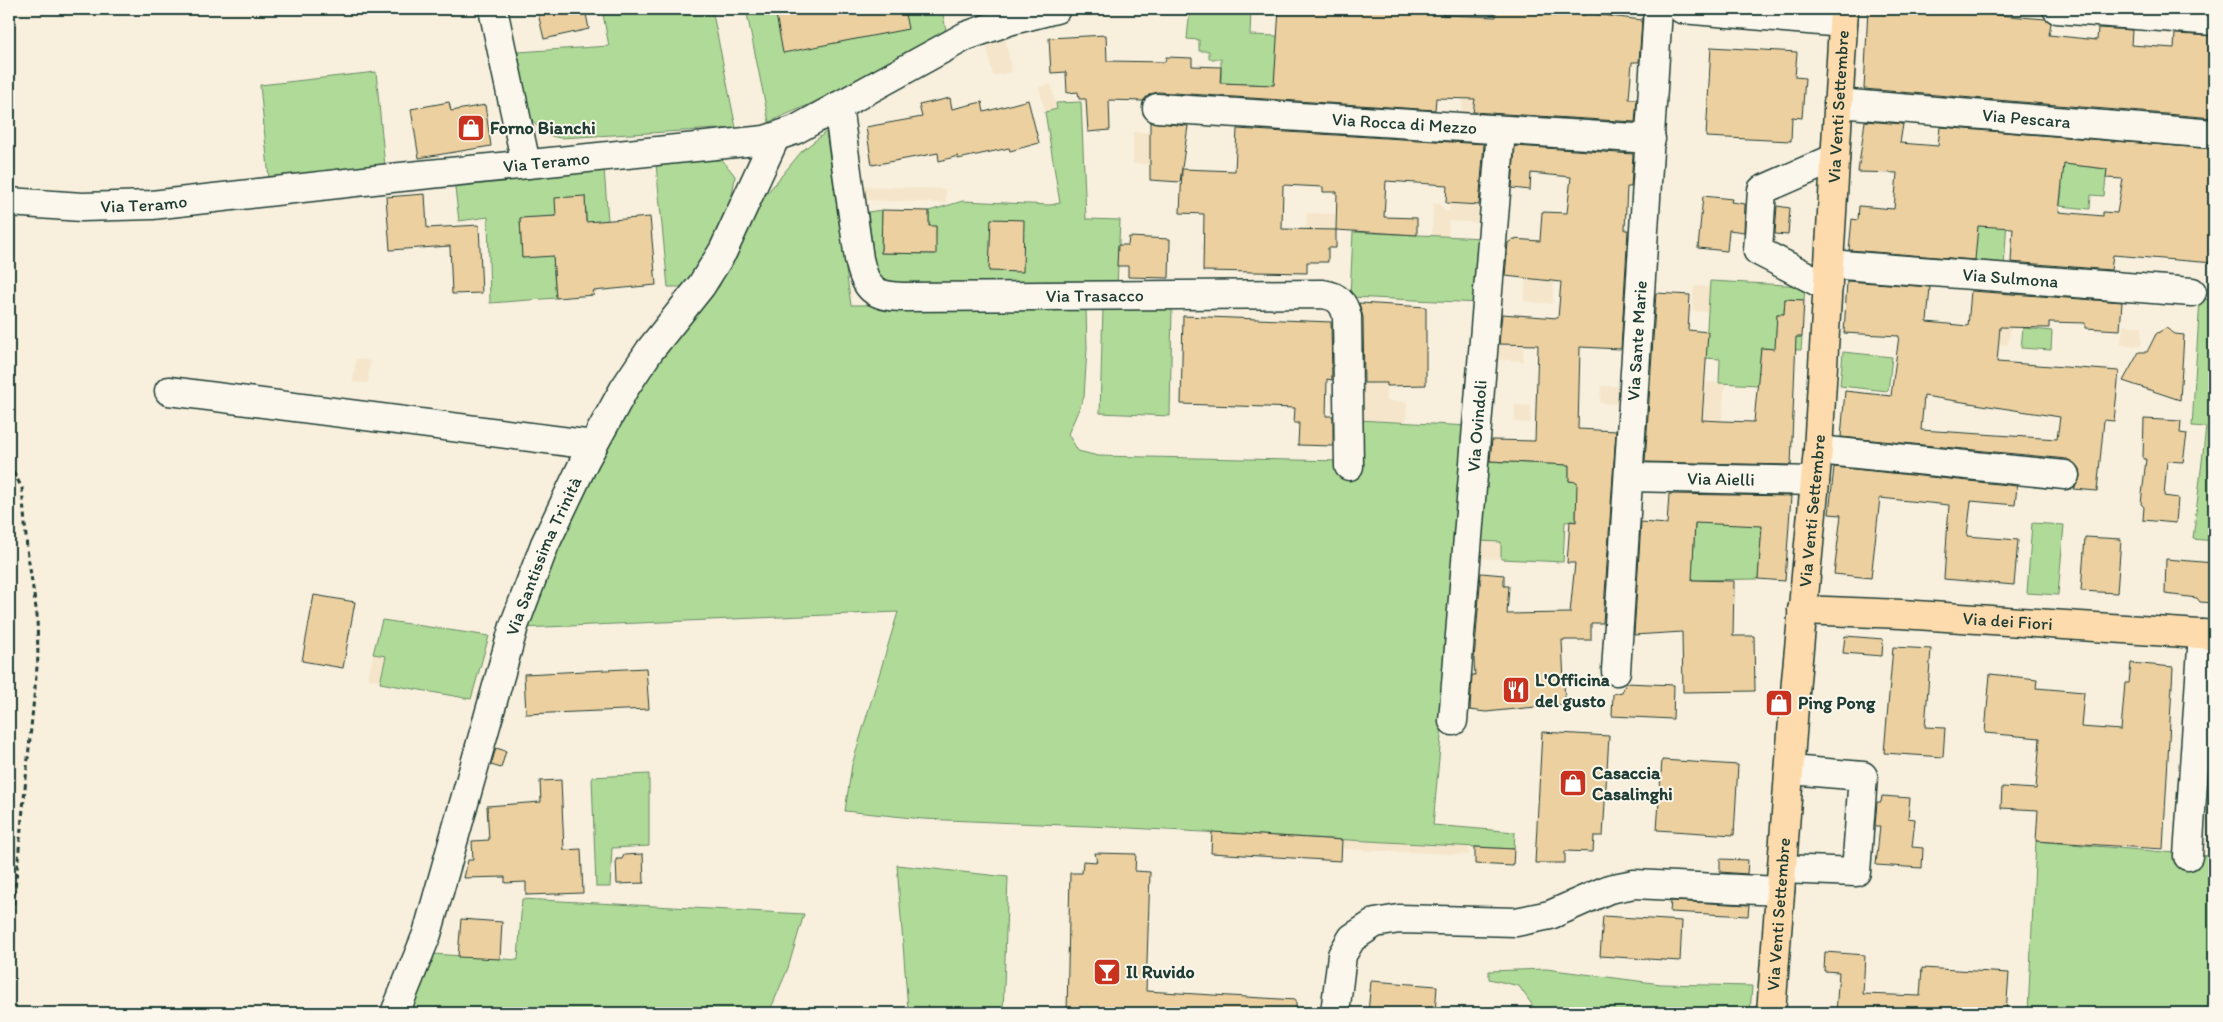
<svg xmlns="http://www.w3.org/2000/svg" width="2223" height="1022" font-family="Itim,sans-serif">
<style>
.built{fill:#f5e6cb}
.green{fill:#b0da97;stroke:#688c66;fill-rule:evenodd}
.building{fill:#edd0a0;stroke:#1f3d34;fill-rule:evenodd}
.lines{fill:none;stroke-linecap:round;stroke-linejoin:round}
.minor-casing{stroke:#1f3d34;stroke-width:31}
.major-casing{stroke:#1f3d34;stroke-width:31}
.path{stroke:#1f3d34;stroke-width:3;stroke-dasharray:5 4;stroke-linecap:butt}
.minor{stroke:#fbf7ec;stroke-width:28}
.major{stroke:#fddbac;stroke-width:28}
.labels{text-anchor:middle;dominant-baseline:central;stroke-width:4;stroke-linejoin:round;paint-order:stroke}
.street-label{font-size:18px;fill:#1f3d34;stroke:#fbf7ec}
.poi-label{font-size:18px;font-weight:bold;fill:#1f3d34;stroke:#fbf7ec;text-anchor:start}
</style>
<rect width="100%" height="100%" fill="#f8efdd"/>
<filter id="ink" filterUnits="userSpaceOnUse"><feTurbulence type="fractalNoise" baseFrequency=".02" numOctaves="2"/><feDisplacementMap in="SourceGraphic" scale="10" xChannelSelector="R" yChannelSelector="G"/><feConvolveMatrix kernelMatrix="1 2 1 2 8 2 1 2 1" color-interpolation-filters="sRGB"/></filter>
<g filter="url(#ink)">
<!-- built -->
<g class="built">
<polygon points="1005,38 1012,72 993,76 986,44"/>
<polygon points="1464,81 1476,81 1473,116 1461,115"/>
<polygon points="1051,84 1057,109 1045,112 1039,87"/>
<rect x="1133" y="132" width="17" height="32"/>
<polygon points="864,186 946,189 946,203 866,200"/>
<polygon points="1433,203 1440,204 1440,206 1443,207 1444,211 1449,211 1450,203 1484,205 1483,223 1449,221 1448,236 1432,236"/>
<polygon points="1307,213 1336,214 1336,230 1306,229"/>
<polygon points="1526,279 1554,282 1552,304 1524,301"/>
<polygon points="1694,286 1711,287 1709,312 1692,311"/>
<polygon points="2001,314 2021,316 2022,329 2011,328 2008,345 1998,344"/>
<polygon points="2123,325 2142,327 2141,346 2121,345"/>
<polygon points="1494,343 1524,345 1523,361 1493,359"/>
<polygon points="356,359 370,361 368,383 353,382"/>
<polygon points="1705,382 1725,383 1722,421 1703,420"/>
<polygon points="1358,383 1387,383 1387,401 1407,402 1406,422 1358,420"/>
<polygon points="1601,386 1623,386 1622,404 1600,403"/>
<polygon points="1515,405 1531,406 1531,423 1515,422"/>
<polygon points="1478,541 1501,542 1501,559 1478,558"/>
<polygon points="373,654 386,656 381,681 368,679"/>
<polygon points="1342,840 1469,846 1469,855 1342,849"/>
</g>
<!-- green -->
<g class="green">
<path d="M602 9H712L736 128 560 138C520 132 523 85 518 52L609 46Z"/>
<polygon points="746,9 942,9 946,31 815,102 769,122"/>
<polygon points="1190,9 1251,9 1250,35 1278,36 1274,85 1221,83 1221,59 1209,59 1209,51 1199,51 1199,40 1187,39"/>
<polygon points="376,72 385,167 269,179 260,85"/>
<polygon points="1081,102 1086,219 1120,220 1117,286 877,284 868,212 882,210 881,253 935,254 936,227 929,226 929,211 963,201 1050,205 1060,203 1045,112 1057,109 1056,103"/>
<polygon points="826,132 851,305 1080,303 1086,307 1087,349 1084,397 1068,434 1078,451 1098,456 1341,461 1343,476 1360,475 1358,420 1469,426 1433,825 1515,832 1514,849 1111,827 923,819 845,811 852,765 898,612 521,628 536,590 629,399 679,330 719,287 751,218 764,197 802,151"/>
<path d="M720 157 735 176C731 219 707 252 685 287H668L656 164Z"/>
<polygon points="2058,163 2107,169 2104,196 2091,195 2090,209 2060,206 2062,188"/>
<path d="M604 169 611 259 553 264 556 298 490 303 488 217 459 221 454 180ZM585 196 587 236 522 258 520 219 556 216Z"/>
<polygon points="1978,217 2007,220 2004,268 1974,266"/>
<polygon points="1353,232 1484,238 1480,303 1350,297"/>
<polygon points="1710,281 1805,286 1804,300 1785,299 1784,314 1777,314 1776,335 1802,337 1801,350 1761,348 1758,385 1719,383 1720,359 1705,358"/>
<polygon points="2200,299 2214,300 2214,541 2193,539 2206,427 2192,426"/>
<polygon points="1172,305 1170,416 1100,413 1103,307"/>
<polygon points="2023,328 2052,331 2051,350 2021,348"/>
<polygon points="1843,352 1892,357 1888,391 1840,386"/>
<polygon points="1484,461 1569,465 1569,481 1596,483 1576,510 1576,521 1565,522 1563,562 1501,559 1501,542 1478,541"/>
<polygon points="1696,511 1762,525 1758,579 1689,580 1693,560"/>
<polygon points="2032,523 2064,525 2058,595 2027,593"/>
<polygon points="382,620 489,636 471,699 380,683 386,656 373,654"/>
<polygon points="649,774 649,846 612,848 610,887 596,887 592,777"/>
<polygon points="2214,787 2214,1013 2028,1013 2036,841 2210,856"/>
<polygon points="897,865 1008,877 1003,1013 810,1013 812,1011 908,1010"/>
<polygon points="522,899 804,914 788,968 769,1013 406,1013 433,954 518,960"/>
<polygon points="1546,969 1661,984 1752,986 1750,1013 1535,1013 1535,1009 1519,986 1489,979 1489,971"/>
</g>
<!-- building -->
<g class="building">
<polygon points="537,9 585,9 589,29 544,39"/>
<polygon points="775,9 904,9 908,29 783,53"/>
<polygon points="1279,9 1444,9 1443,15 1496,17 1496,10 1585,15 1585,13 1642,20 1639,62 1632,62 1629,99 1637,99 1635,122 1473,112 1475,99 1436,98 1435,110 1158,92 1150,94 1143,101 1109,100 1110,130 1088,132 1086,99 1079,99 1078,92 1067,93 1066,72 1051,73 1049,38 1106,35 1107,61 1165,62 1166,57 1192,58 1192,66 1221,67 1220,83 1274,85"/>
<polygon points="1868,9 1927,9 2045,19 2051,23 2049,35 2097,40 2098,28 2132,30 2131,45 2174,48 2175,34 2214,36 2214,118 1864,89"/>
<polygon points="1711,47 1797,52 1795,77 1805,78 1802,118 1792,117 1791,141 1706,137"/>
<polygon points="950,98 952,109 982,102 984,112 1028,100 1039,143 1010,151 1009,148 958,159 958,156 939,161 938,153 872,165 866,127 922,117 919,105"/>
<polygon points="449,102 451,111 485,105 491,146 419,158 411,109"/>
<path d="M1865 121 1903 124 1900 143 1938 146 1940 127 2214 149V263L2113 255 2111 270 2011 262 2013 228 1978 226 1975 260 1849 250 1852 219 1858 220 1859 206 1894 209 1897 173 1858 172ZM2064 164 2107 169 2106 178 2123 179 2117 213 2103 212V216L2059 212Z"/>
<polygon points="1150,122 1188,126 1180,182 1150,180"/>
<path d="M1237 129 1484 144 1479 205 1446 203 1447 185 1386 181 1384 217 1417 218V235L1336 230V248H1328V262H1307V273L1203 271 1204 214 1180 213 1182 169 1235 171ZM1283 185 1323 187V192H1337L1336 230 1282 229Z"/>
<polygon points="1515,146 1633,154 1631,187 1627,187 1626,207 1625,230 1628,230 1621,349 1580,347 1578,429 1616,431 1603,623 1591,623 1591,640 1562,640 1565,704 1486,712 1470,710 1472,675 1475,675 1474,660 1481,573 1504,575 1504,586 1509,586 1507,614 1570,613 1575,563 1567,563 1570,521 1576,522 1577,482 1569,481 1569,465 1490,461 1492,440 1535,441 1538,345 1499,344 1502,314 1558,318 1561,282 1505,276 1508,243 1513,239 1540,241 1542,212 1567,213 1571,177 1531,173 1530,190 1512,188"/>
<polygon points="425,194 427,228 479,225 482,293 452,294 450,246 390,250 386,197"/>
<polygon points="585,196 586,222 650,217 656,285 593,291 594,295 556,298 553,256 522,258 520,218 556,216 555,198"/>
<polygon points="1703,196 1732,199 1731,202 1745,204 1744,232 1729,230 1727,251 1698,248"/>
<polygon points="1777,206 1790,208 1788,235 1775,234"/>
<polygon points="882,210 929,211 929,226 936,226 936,254 881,253"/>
<polygon points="991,219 1024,220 1023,272 989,271"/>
<polygon points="1129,237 1170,239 1169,278 1128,277 1128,266 1117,266 1118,245 1128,245"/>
<path d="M1847 281 1930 287 1927 322 1968 326 1971 291 2122 302 2120 330 2085 328V323L2049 322V328L2000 327 1997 362 2119 371 2114 421 2104 420 2097 491 2074 489 2080 477 2079 469 2074 463 2067 459 1841 437 1845 391 1891 396 1899 336 1844 333ZM1924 396 2060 417 2057 439 1921 430Z"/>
<polygon points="1656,293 1690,295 1688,330 1708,332 1702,420 1722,421 1754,422 1761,348 1775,349 1777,314 1784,314 1785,299 1804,300 1802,337 1796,337 1791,465 1645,462"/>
<polygon points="1359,303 1426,307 1426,385 1387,386 1387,383 1364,383 1363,317"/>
<polygon points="1183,316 1331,322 1332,380 1327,379 1326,416 1333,416 1333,446 1298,445 1299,423 1294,423 1295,408 1181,404"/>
<polygon points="2166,328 2175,334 2184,335 2180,400 2123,381 2139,352 2147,352 2156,334"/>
<polygon points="2144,419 2181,421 2180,433 2187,434 2183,462 2167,461 2164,496 2178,498 2176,523 2143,520 2144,507 2141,504 2146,459 2143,459"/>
<polygon points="1834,467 2017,486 2015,505 1971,501 1967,536 2018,540 2014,585 1944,579 1949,505 1880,498 1871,578 1834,574 1841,515 1829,514"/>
<polygon points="1669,494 1791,496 1785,581 1758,579 1762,526 1695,523 1692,580 1734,581 1733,636 1754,636 1755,691 1683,692 1682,632 1634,635 1641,522 1667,524"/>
<polygon points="2085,537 2121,539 2117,593 2081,591"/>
<polygon points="2166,559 2214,563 2214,603 2200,602 2197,598 2165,594"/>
<polygon points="314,595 355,602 343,668 302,661"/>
<polygon points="1845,636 1883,639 1882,656 1843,653"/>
<polygon points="1893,647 1931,649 1925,727 1945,728 1943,757 1884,753"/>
<polygon points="2131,663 2173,667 2163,849 2036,841 2038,810 2001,808 2002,787 2036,789 2040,738 1985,733 1990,674 2037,679 2036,688 2084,692 2081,727 2121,730 2125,683 2129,683"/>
<polygon points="646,668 649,709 526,714 524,674"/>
<polygon points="1626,683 1674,685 1673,719 1612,716 1613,694 1622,692"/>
<polygon points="1542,732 1609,736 1603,836 1594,836 1593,852 1565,851 1565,863 1535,863"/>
<polygon points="496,748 506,751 501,768 491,765"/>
<polygon points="1662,760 1738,765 1734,835 1657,830"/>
<polygon points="561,780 564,850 581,849 583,893 526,895 526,882 505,883 505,877 464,878 468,860 473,860 472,841 489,840 487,806 541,802 540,781"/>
<polygon points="1882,796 1910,798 1908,818 1915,819 1912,847 1923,848 1922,868 1876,865 1880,826 1875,826 1877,802 1881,802"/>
<polygon points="1212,832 1342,840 1341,861 1211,853"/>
<polygon points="1475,847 1514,849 1513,866 1475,864"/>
<polygon points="1095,853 1136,854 1135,871 1150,872 1146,991 1296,1000 1296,1013 1067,1013 1070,873 1082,873 1083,861 1097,862"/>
<polygon points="643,854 644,883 617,884 616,859 622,859 624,855"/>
<polygon points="1720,859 1748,860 1747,874 1720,872"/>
<polygon points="1671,901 1749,905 1748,916 1670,912"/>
<polygon points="1603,916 1682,921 1680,961 1600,956"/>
<polygon points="461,919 502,922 500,959 458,957"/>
<polygon points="1825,952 1865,955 1863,994 1920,996 1922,968 2009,973 2006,1013 1836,1013 1839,972 1824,971"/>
<polygon points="1371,981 1437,986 1435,1013 1368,1013"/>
</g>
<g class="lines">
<!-- minor casing -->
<g class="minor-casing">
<g id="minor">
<polyline points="493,9 526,164"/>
<polyline points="1682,9 1843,23"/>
<polyline points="2057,9 2214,21"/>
<path id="s1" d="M1838 103 2214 134"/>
<path id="s2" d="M838 106 859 259C866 289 872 296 903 297L1322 294C1337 296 1344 302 1347 317L1349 466"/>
<path id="s3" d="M1157 108 1651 139"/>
<path id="s4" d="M9 202 82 207 152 205 391 178 765 140 795 130 966 36 1009 21 1056 9"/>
<path id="s5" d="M1829 264 2192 292"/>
<polyline points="1828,287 1758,251 1762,190 1835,158"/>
<polyline points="169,391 593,445"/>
<polyline points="1818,450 2065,475"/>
<path id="s6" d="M1629 477 1815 481"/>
<path id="s7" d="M1616 671 1658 9"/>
<path id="s8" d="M1453 721 1501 131"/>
<polyline points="2188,856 2203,634"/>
<polyline points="1782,869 1856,872 1863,776 1790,770"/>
<path id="s9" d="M395 1013 427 934 514 626 545 544 585 460 624 389 650 350 701 286 723 251 775 138"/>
<polyline points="1335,1013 1342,955 1352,938 1375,923 1399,919 1516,922 1550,915 1609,889 1634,884 1780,891"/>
</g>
</g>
<!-- major casing -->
<g class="major-casing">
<g id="major">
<path id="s10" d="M1802 610 1901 614 2214 635"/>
<path id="s11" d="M1771 1013 1796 680 1818 450 1844 9"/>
</g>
</g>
<!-- path -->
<polyline class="path" points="9,464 22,488 27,549 37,615 38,657 9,950"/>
<!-- minor -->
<use href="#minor" class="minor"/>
<!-- major -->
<use href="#major" class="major"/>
</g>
</g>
<!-- icons -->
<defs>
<g id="shop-square" transform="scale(1.4375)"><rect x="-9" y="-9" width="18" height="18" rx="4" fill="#c8321e" stroke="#fbf7ec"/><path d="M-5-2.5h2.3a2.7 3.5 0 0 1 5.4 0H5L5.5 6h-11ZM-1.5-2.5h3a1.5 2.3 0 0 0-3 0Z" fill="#fff"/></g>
<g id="restaurant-square" transform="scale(1.4375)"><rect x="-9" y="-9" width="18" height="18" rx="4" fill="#c8321e" stroke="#fbf7ec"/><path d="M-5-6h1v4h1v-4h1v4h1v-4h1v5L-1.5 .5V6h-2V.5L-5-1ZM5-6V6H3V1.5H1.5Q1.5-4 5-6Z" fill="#fff"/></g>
<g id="bar-square" transform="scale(1.4375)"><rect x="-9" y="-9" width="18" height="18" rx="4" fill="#c8321e" stroke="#fbf7ec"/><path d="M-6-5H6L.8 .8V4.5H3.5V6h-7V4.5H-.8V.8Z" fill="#fff"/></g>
</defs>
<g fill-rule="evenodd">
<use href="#shop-square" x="471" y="128"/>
<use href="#restaurant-square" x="1516" y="690"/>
<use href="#shop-square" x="1779" y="703"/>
<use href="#shop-square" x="1573" y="783"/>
<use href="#bar-square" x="1107" y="972"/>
</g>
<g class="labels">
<!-- street labels -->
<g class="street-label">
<text stroke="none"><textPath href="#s11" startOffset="909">Via Venti Settembre</textPath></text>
<text stroke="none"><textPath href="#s1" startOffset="189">Via Pescara</textPath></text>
<text stroke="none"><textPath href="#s3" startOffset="248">Via Rocca di Mezzo</textPath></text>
<text stroke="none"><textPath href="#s4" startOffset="540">Via Teramo</textPath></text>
<text stroke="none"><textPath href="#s4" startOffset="135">Via Teramo</textPath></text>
<text stroke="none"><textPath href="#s5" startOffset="182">Via Sulmona</textPath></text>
<text stroke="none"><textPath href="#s2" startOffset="412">Via Trasacco</textPath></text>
<text stroke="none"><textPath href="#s7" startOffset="331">Via Sante Marie</textPath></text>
<text stroke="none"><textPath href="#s8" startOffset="296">Via Ovindoli</textPath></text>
<text stroke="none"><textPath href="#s6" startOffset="92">Via Aielli</textPath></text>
<text stroke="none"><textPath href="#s11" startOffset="504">Via Venti Settembre</textPath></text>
<text stroke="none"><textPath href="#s9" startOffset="481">Via Santissima Trinità</textPath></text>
<text stroke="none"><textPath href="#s10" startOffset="206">Via dei Fiori</textPath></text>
<text stroke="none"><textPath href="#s11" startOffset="99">Via Venti Settembre</textPath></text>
</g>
<!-- poi labels -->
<g class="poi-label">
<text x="490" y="128">Forno Bianchi</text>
<text x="1535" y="680">L'Officina<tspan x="1535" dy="21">del gusto</tspan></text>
<text x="1798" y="703">Ping Pong</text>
<text x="1592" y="773">Casaccia<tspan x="1592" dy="21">Casalinghi</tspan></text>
<text x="1126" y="972">Il Ruvido</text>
</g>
</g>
<!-- margin -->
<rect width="2223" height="1022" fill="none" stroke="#fbf7ec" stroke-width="30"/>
<rect x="15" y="15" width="2193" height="992" fill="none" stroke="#1f3d34" stroke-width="2" filter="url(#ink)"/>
</svg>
